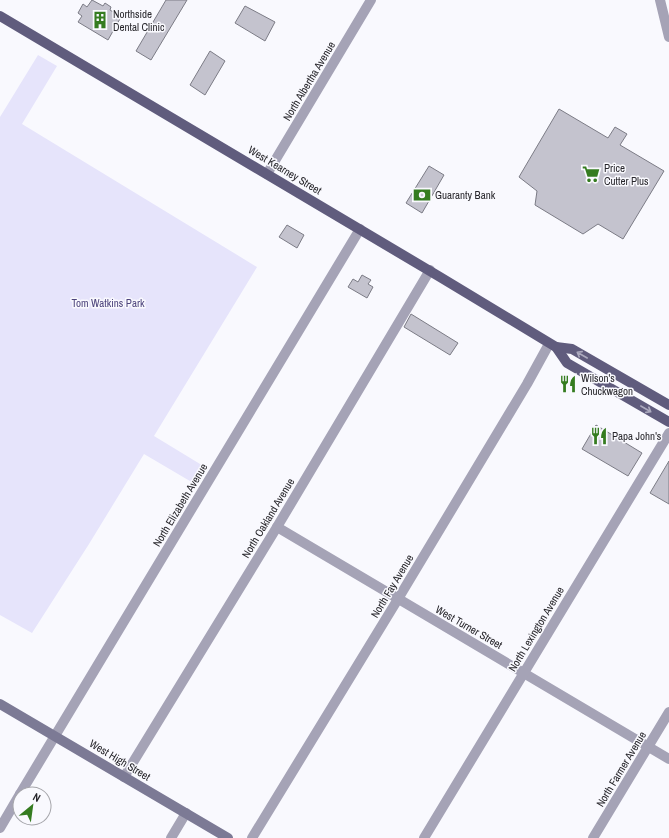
<svg xmlns="http://www.w3.org/2000/svg" width="669" height="838" font-family="'Archivo Narrow',sans-serif">
<style>
.green{fill:#e6e4fb}
.building{fill:#c4c3ce;stroke:#7c7c86}
.lines{fill:none;stroke-linecap:round;stroke-linejoin:round}
.street{stroke:#a5a3b6;stroke-width:10}
.secondary{stroke:#7c7a95;stroke-width:10}
.primary{stroke:#605c7d;stroke-width:10}
.oneway{stroke:#acaabe}
.labels{text-anchor:middle;dominant-baseline:central;stroke-width:3;stroke-linejoin:round;paint-order:stroke}
.poi-label{font-size:11px;fill:#28272c;stroke:#f9f9fe;text-anchor:start}
.street-label{font-size:11px;fill:#28272c;stroke:#f9f9fe}
.park-label{font-size:11px;fill:#4d447c;stroke:#f9f9fe}
</style>
<rect width="100%" height="100%" fill="#f9f9fe"/>
<!-- green -->
<polygon class="green" points="38,55 57,66 22,124 257,267 154,436 205,467 195,484 144,454 89,544 32,633 0,615 0,117"/>
<!-- building -->
<g class="building">
<polygon points="92,0 103,6 105,3 111,7 110,10 121,17 108,40 78,22 82,16 78,13 83,4 87,7"/>
<polygon points="166,0 187,0 151,60 136,51"/>
<polygon points="245,6 275,22 265,41 235,23"/>
<polygon points="210,51 225,61 205,95 190,85"/>
<polygon points="559,109 608,138 615,127 627,134 620,145 664,171 623,239 598,224 583,234 535,205 537,191 519,177"/>
<polygon points="429,166 444,175 422,213 406,203"/>
<polygon points="287,225 304,235 297,248 279,237"/>
<polygon points="362,275 371,280 368,284 373,287 367,298 348,287 353,279 358,282"/>
<polygon points="411,314 458,343 450,355 404,327"/>
<polygon points="596,425 642,453 628,476 582,449"/>
<polygon points="669,461 669,504 650,493"/>
</g>
<g class="lines">
<!-- street -->
<g class="street">
<polyline points="660,0 669,37"/>
<polyline points="267,174 371,0"/>
<polyline points="277,527 669,759"/>
<polyline points="124,777 277,527 430,270"/>
<polyline points="20,794 360,229"/>
<polyline points="0,828 20,794"/>
<polyline points="171,838 186,813"/>
<polyline points="252,838 398,599 527,384 549,344"/>
<polyline points="424,838 669,433"/>
<polyline points="593,838 669,712"/>
</g>
<!-- secondary -->
<polyline class="secondary" points="0,704 228,838"/>
<!-- primary -->
<g class="primary">
<polyline points="0,16 440,277 556,347 567,363 669,422"/>
<polyline points="556,347 572,349 669,405"/>
</g>
</g>
<!-- one-way arrows -->
<defs><path id="oneway-shaft" d="M-6 0H5M1.5-3L5.5 0L1.5 3" fill="none" stroke-width="1.6" stroke-linecap="round" stroke-linejoin="round"/></defs>
<g class="oneway">
<use href="#oneway-shaft" transform="translate(582 355) rotate(-150)"/>
<use href="#oneway-shaft" transform="translate(646 409) rotate(30)"/>
</g>
<!-- icons -->
<defs>
<g id="building-bare" transform="scale(1.38)"><path d="M-4-6H4V6H1V3H-1V6H-4ZM-2.5-4.3h1.7v1.8h-1.7ZM.8-4.3h1.7v1.8H.8ZM-2.5-1h1.7V.8h-1.7ZM.8-1h1.7V.8H.8Z" fill="#357c20" stroke="#f9f9fe" stroke-width="2.5" paint-order="stroke"/></g>
<g id="supermarket-bare" transform="scale(1.38)"><path d="M-6-5.5h2.5l.6 2H6L4.5 2H-2.5L-4.4-4H-6ZM-1.5 3.2a1.3 1.3 0 1 0 .1 0ZM3 3.2a1.3 1.3 0 1 0 .1 0Z" fill="#357c20" stroke="#f9f9fe" stroke-width="2.5" paint-order="stroke"/></g>
<g id="bank-bare" transform="scale(1.38)"><path d="M-6-4H6V4H-6ZM0-2.3a2.3 2.3 0 1 0 0 4.6a2.3 2.3 0 1 0 0-4.6Z" fill="#357c20" stroke="#f9f9fe" stroke-width="2.5" paint-order="stroke"/></g>
<g id="restaurant-bare" transform="scale(1.38)"><path d="M-5-6h1v4h1v-4h1v4h1v-4h1v5L-1.5 .5V6h-2V.5L-5-1ZM5-6V6H3V1.5H1.5Q1.5-4 5-6Z" fill="#357c20" stroke="#f9f9fe" stroke-width="2.5" paint-order="stroke"/></g>
</defs>
<g fill-rule="evenodd">
<use href="#building-bare" x="100" y="20"/>
<use href="#supermarket-bare" x="591" y="174"/>
<use href="#bank-bare" x="422" y="195"/>
<use href="#restaurant-bare" x="568" y="384"/>
<use href="#restaurant-bare" x="599" y="436"/>
</g>
<g class="labels">
<!-- poi labels -->
<g class="poi-label">
<text x="113" y="14">Northside<tspan x="113" dy="13">Dental Clinic</tspan></text>
<text x="604" y="168">Price<tspan x="604" dy="13">Cutter Plus</tspan></text>
<text x="435" y="195">Guaranty Bank</text>
<text x="581" y="378">Wilson's<tspan x="581" dy="13">Chuckwagon</tspan></text>
<text x="612" y="436">Papa John's</text>
</g>
<!-- street labels -->
<g class="street-label">
<text transform="translate(309 81) rotate(-59)">North Albertha Avenue</text>
<text transform="translate(285 170) rotate(31)">West Kearney Street</text>
<text transform="translate(180 505) rotate(-59)">North Elizabeth Avenue</text>
<text transform="translate(268 518) rotate(-59)">North Oakland Avenue</text>
<text transform="translate(392 586) rotate(-59)">North Fay Avenue</text>
<text transform="translate(469 627) rotate(30)">West Turner Street</text>
<text transform="translate(536 629) rotate(-59)">North Lexington Avenue</text>
<text transform="translate(120 760) rotate(31)">West High Street</text>
<text transform="translate(621 769) rotate(-59)">North Farmer Avenue</text>
</g>
<!-- park labels -->
<g class="park-label">
<text x="108" y="303">Tom Watkins Park</text>
</g>
</g>
<!-- north arrow -->
<g transform="translate(32 806) rotate(29)"><circle r="19" fill="#f9f9fe" stroke="#a5a5aa"/>
<path d="M0-3L7 15L0 10L-7 15Z" fill="#357c20"/>
<text y="-6" font-size="11" font-weight="bold" text-anchor="middle" fill="#28272c">N</text>
</g>
</svg>
